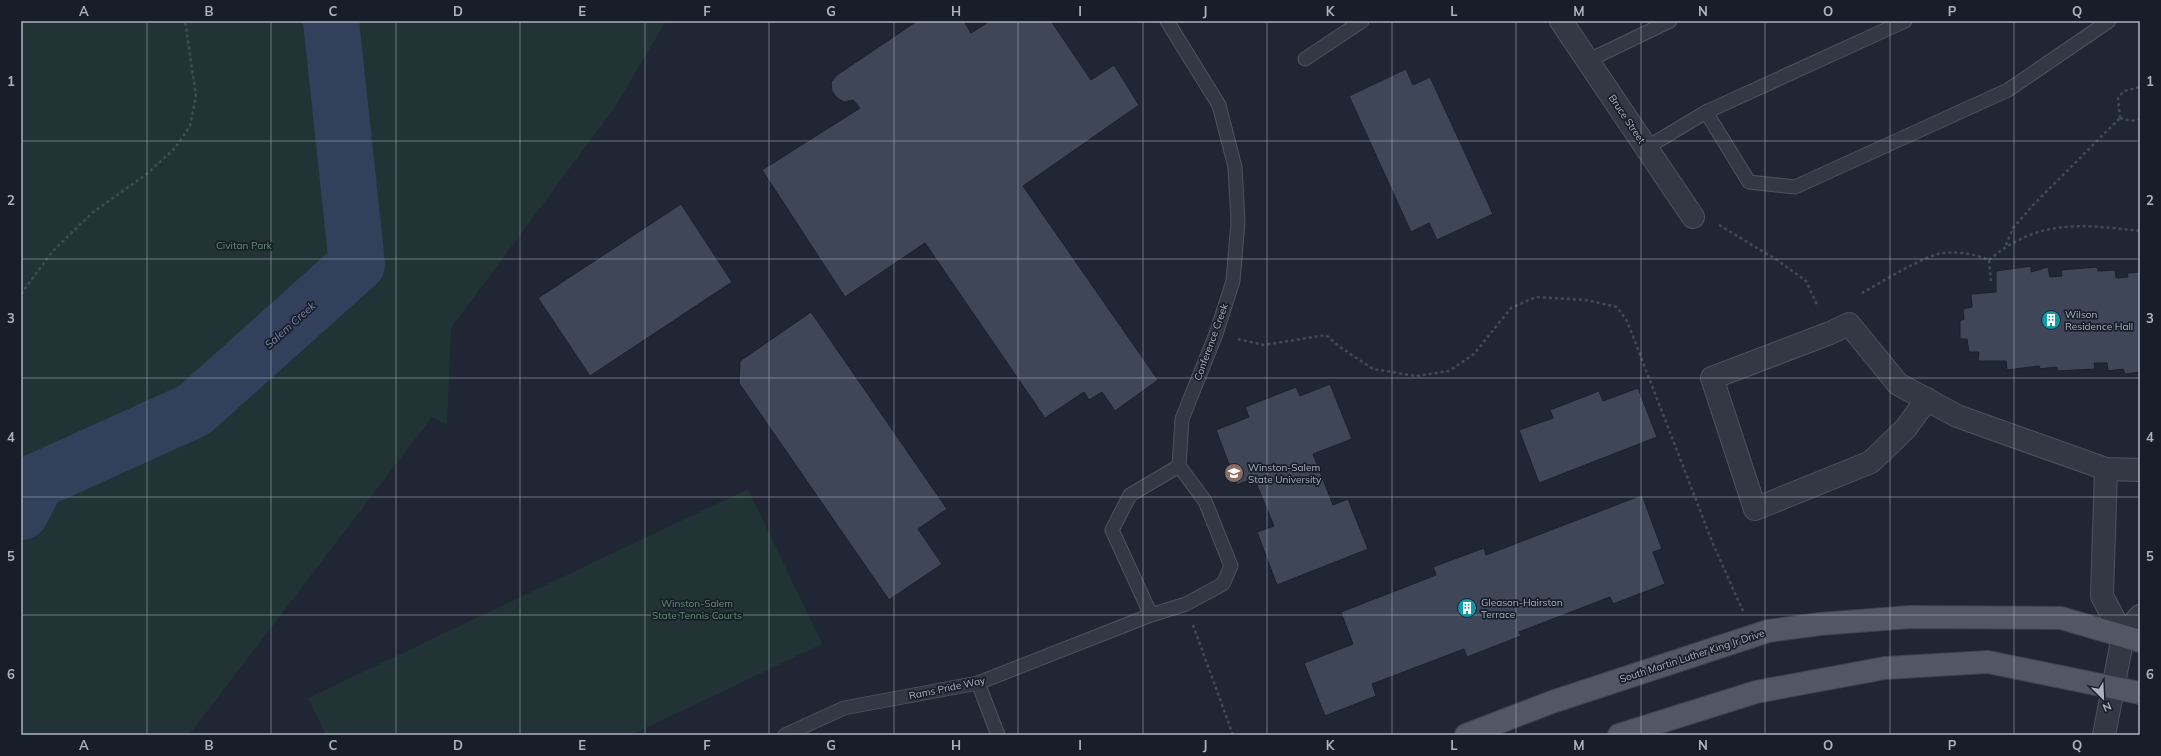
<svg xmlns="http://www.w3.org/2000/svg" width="2161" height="756" font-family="Mulish,sans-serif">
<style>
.park{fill:#223336}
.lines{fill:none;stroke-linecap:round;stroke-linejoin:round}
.river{stroke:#33405b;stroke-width:56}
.building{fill:#3e4657;stroke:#1a202b}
.lane-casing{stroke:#4d5360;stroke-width:15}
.street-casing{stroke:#4d5360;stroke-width:24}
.primary-casing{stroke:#3c424e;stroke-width:24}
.path{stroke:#3f4e53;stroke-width:2.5;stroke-dasharray:3 3;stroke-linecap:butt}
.lane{stroke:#333845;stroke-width:13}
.street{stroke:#333845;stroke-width:22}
.primary{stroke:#515765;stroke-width:22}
.grid{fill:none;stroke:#adb3c2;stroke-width:1;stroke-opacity:0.55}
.labels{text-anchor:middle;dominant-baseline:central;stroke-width:3.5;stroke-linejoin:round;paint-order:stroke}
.street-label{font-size:10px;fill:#adb3c2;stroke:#181e29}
.park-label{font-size:10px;fill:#669174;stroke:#181e29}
.poi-label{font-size:10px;fill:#adb3c2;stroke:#181e29;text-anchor:start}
.water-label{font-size:11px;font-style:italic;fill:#7587aa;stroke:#181e29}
.neatline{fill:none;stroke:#adb3c2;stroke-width:1.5}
.grid-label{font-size:13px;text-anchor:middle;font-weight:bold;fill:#adb3c2}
</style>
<rect width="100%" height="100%" fill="#202634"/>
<!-- park -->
<g class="park">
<polygon points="21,21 666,21 615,107 451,328 447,425 432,417 189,735 21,735"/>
<polygon points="748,489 822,644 631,735 326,735 308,698"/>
</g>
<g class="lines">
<!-- river -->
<polyline class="river" points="21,512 37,481 194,410 357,264 331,21"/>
</g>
<!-- building -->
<g class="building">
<polygon points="917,21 964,21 971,33 990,21 1051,21 1091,80 1114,65 1139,105 1023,186 1158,380 1115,411 1102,392 1089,400 1084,392 1045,418 925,243 845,297 762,170 860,108 853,100 844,102 837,98 832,91 831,82 837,75"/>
<polygon points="1406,69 1413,85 1430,77 1493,214 1437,240 1429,223 1411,232 1349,96"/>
<polygon points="681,204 732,282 590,376 538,298"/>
<polygon points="2031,266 2031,272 2048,267 2050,277 2062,276 2061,270 2097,267 2098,271 2115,270 2116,278 2128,277 2127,273 2140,272 2140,372 2125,374 2123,369 2108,371 2107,363 2094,363 2095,369 2058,371 2056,367 2040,369 2039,366 2007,370 2006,361 1978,361 1979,352 1969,352 1967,339 1960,339 1960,321 1964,319 1963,309 1972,307 1971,294 1996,292 1996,271"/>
<polygon points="811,312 947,509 918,529 942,564 889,600 739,383 740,361"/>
<polygon points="1330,384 1352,439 1313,454 1333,505 1348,499 1368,549 1277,585 1257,532 1274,526 1254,478 1237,485 1216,430 1249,417 1245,407 1296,387 1300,396"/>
<polygon points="1638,388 1657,437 1539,483 1519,430 1553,418 1550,410 1599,391 1603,401"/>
<polygon points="1642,495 1662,549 1653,552 1665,584 1613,604 1610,597 1519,632 1521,636 1467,657 1464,649 1372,684 1376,696 1325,716 1304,663 1353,644 1341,612 1436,575 1433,567 1484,548 1486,555"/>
</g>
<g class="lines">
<!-- lane casing -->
<g class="lane-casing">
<g id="lane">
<polyline points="1305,59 1362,21"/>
<polyline points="1587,61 1670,21"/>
<polyline points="1706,112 1905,21"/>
<polyline points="1646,148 1706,112 1749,182 1795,187 2008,90 2109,21"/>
<polyline points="1151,615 1112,530 1130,495 1179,466"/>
<polyline points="978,683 998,735"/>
<polyline points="785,735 844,708 978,683 1151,615 1186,604 1223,584 1231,566 1205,501 1179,466 1182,419 1216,334 1233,281 1238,222 1235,167 1219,105 1167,21"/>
</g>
</g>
<!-- street casing -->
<g class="street-casing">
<g id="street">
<polyline points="1561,21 1693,217"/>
<polyline points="1927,399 1906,428 1871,462 1755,509 1712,378 1830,333 1849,324 1898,384 1957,416 2106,469 2140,470"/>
<polyline points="2106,469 2102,596 2123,636"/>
<polyline points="2104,735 2123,636 2140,616"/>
</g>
</g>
<!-- primary casing -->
<g class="primary-casing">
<g id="primary">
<polyline points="1466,735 1552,702 1768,631 1820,624 1910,617 2061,618 2140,641"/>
<polyline points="1619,735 1756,692 1885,668 1988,662 2140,693"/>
</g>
</g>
<!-- path -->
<g class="path">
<polyline points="2120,118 2118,98 2124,91 2140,87"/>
<polyline points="2120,118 2131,121 2140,119"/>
<polyline points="1719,225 1777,260 1806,281 1818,307"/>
<polyline points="2006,245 2013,228 2035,203 2120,118"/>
<path d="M1989 260C2037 219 2081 224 2140 231"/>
<path d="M1862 293C1880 283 1925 255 1943 253 1959 251 1974 254 1989 260L1991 282"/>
<polyline points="21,294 52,252 92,213 148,173 175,148 190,126 196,96 185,21"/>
<polyline points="1238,339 1264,345 1326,335 1340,347 1373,369 1416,376 1449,371 1474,354 1511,308 1536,297 1586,300 1617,307 1627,321 1713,544 1743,611"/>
<polyline points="1193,625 1233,735"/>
</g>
<!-- lane -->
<use href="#lane" class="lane"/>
<!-- street -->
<use href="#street" class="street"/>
<!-- primary -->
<use href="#primary" class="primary"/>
</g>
<!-- grid -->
<path class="grid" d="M147 21V735M271 21V735M396 21V735M520 21V735M645 21V735M769 21V735M894 21V735M1018 21V735M1143 21V735M1267 21V735M1392 21V735M1516 21V735M1641 21V735M1765 21V735M1890 21V735M2014 21V735M21 141H2140M21 259H2140M21 378H2140M21 497H2140M21 615H2140"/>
<!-- icons -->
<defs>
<g id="building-disc" transform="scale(1)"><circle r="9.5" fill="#0f9aa8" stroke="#181e29"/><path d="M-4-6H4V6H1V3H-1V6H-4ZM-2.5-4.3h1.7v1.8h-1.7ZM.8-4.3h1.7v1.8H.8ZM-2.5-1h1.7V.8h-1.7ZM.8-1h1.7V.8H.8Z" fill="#fff"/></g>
<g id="university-disc" transform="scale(1)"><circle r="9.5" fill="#8d6e63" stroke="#181e29"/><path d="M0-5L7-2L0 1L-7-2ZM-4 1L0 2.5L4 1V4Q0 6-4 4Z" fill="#fff"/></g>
</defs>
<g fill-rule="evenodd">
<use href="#building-disc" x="2051" y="320"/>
<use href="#university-disc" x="1234" y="473"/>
<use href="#building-disc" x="1467" y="608"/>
</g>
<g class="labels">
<!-- street labels -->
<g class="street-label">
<text transform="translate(1627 119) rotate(56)">Bruce Street</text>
<text transform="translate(1211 342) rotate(-70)">Conference Creek</text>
<text transform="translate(1692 656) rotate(-18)">South Martin Luther King Jr Drive</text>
<text transform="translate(947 688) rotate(-12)">Rams Pride Way</text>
</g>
<!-- park labels -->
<g class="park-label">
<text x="244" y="245">Civitan Park</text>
<text x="697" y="603">Winston-Salem<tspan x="697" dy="12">State Tennis Courts</tspan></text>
</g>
<!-- poi labels -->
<g class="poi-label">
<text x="2065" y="314">Wilson<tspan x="2065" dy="12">Residence Hall</tspan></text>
<text x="1248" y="467">Winston-Salem<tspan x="1248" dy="12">State University</tspan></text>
<text x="1481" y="602">Gleason-Hairston<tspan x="1481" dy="12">Terrace</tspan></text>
</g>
<!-- water labels -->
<g class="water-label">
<text transform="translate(290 325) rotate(-42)">Salem Creek</text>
</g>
</g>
<!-- border -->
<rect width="2161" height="756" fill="none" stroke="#181e29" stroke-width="44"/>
<!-- north arrow -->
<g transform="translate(2103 698) rotate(156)" stroke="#181e29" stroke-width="3" paint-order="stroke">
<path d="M0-3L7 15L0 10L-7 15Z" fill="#adb3c2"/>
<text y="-6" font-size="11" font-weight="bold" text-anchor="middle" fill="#adb3c2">N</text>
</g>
<rect x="22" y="22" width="2117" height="712" class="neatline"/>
<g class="grid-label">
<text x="84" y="16">A</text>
<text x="209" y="16">B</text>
<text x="333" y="16">C</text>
<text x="458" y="16">D</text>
<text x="582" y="16">E</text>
<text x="707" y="16">F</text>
<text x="831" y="16">G</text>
<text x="956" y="16">H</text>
<text x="1080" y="16">I</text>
<text x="1205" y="16">J</text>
<text x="1330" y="16">K</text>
<text x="1454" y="16">L</text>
<text x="1579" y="16">M</text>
<text x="1703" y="16">N</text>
<text x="1828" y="16">O</text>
<text x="1952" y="16">P</text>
<text x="2077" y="16">Q</text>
<text x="11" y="86">1</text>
<text x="2150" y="86">1</text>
<text x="11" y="205">2</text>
<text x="2150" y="205">2</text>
<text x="11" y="323">3</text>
<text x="2150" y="323">3</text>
<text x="11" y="442">4</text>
<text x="2150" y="442">4</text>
<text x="11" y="561">5</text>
<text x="2150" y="561">5</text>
<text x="11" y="679">6</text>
<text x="2150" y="679">6</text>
<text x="84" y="750">A</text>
<text x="209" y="750">B</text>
<text x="333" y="750">C</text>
<text x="458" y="750">D</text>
<text x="582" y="750">E</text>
<text x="707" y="750">F</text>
<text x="831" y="750">G</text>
<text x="956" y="750">H</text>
<text x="1080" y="750">I</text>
<text x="1205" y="750">J</text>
<text x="1330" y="750">K</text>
<text x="1454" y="750">L</text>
<text x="1579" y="750">M</text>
<text x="1703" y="750">N</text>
<text x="1828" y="750">O</text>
<text x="1952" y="750">P</text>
<text x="2077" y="750">Q</text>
</g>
</svg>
